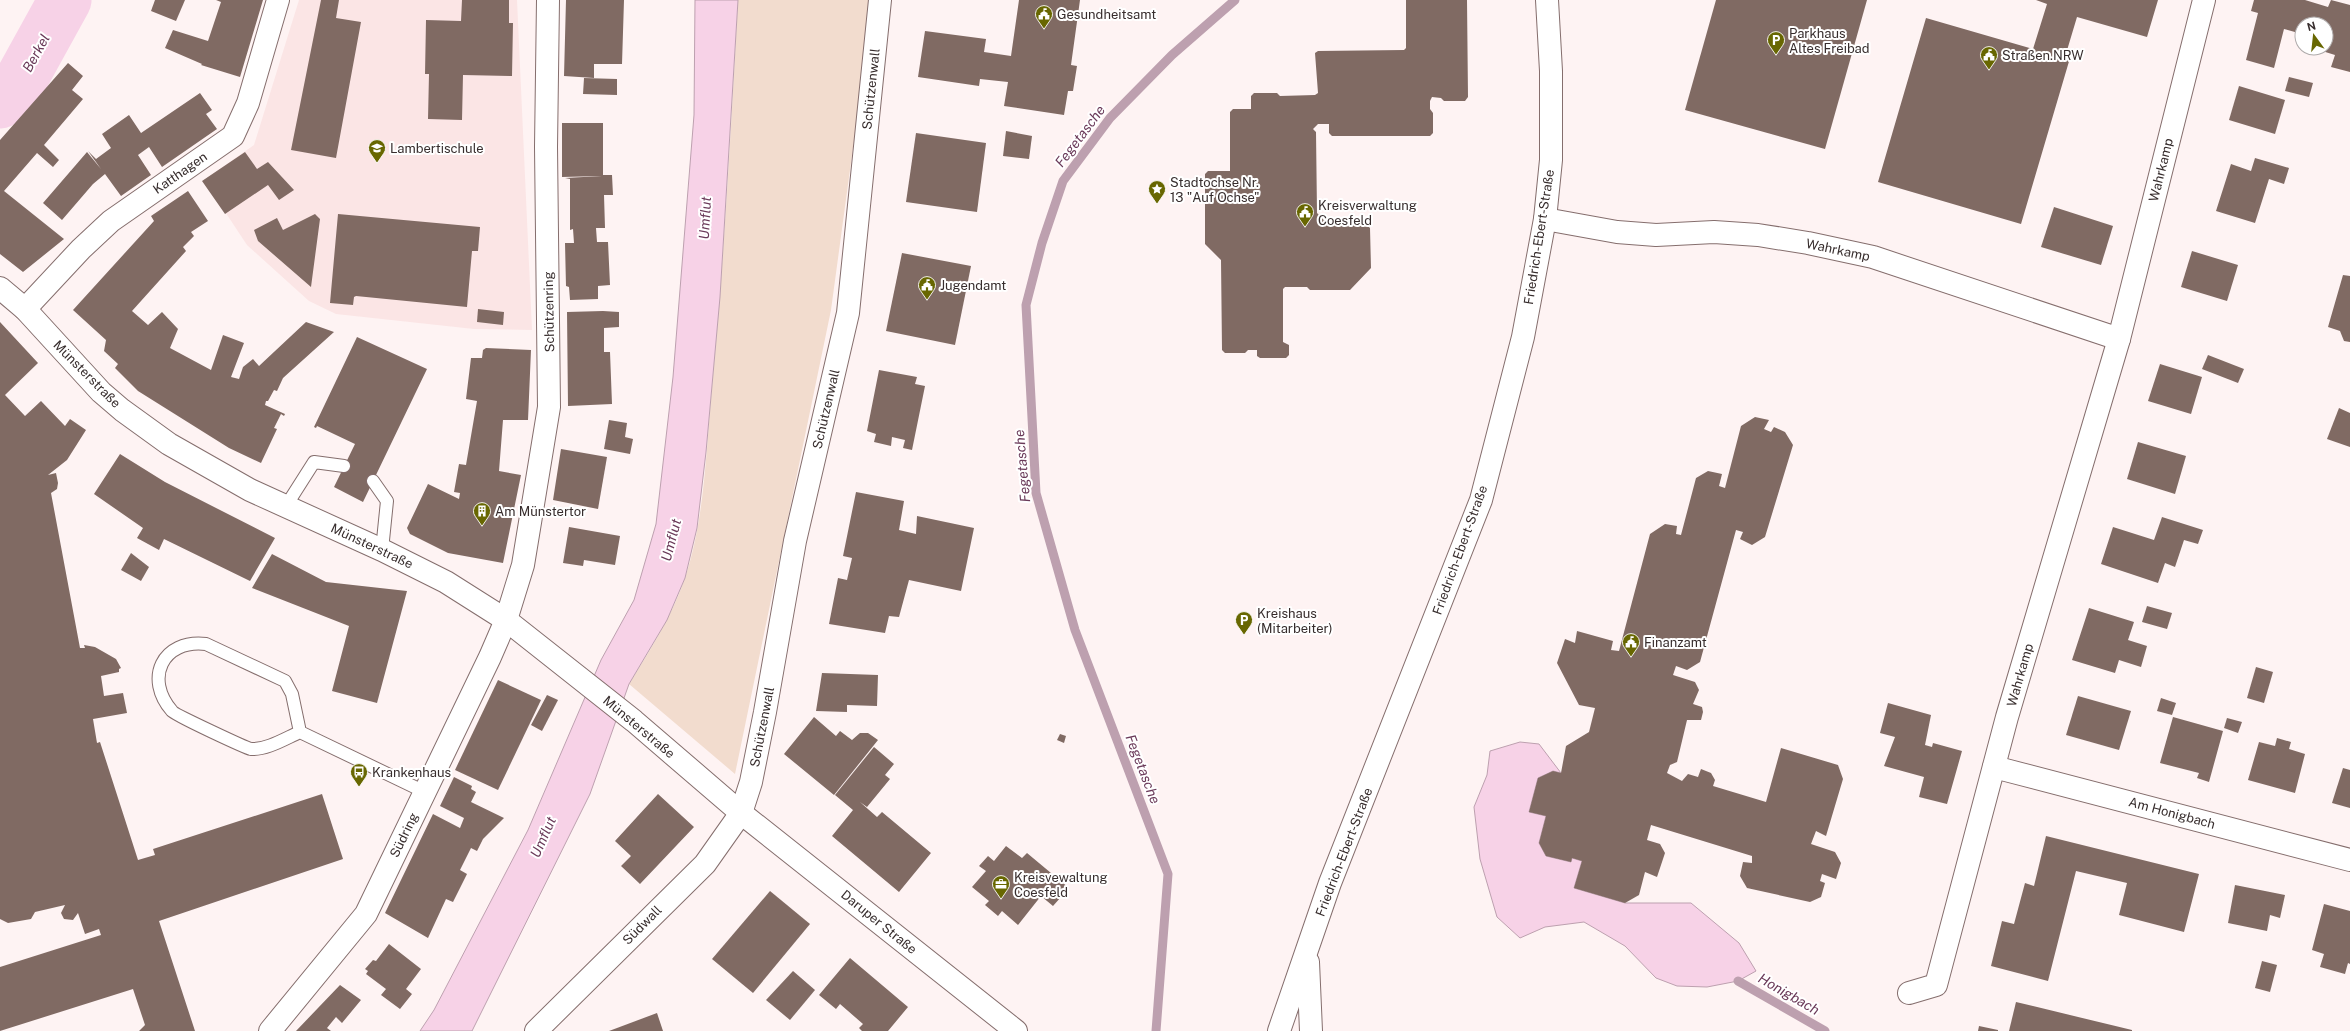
<svg xmlns="http://www.w3.org/2000/svg" width="2350" height="1031" font-family="'Public Sans',sans-serif">
<style>
.built{fill:#fbe5e5}
.green{fill:#f2dcce}
.water{fill:#f7d2e7;stroke:#bda0af}
.lines{fill:none;stroke-linecap:round;stroke-linejoin:round}
.stream{stroke:#bda0af;stroke-width:9}
.river{stroke:#f7d2e7;stroke-width:53}
.building{fill:#806a63}
.service-casing{stroke:#856e6d;stroke-width:14}
.minor-casing{stroke:#856e6d;stroke-width:24}
.tertiary-casing{stroke:#856e6d;stroke-width:24}
.service{stroke:#fff;stroke-width:12}
.minor{stroke:#fff;stroke-width:22}
.tertiary{stroke:#fff;stroke-width:22}
.labels{text-anchor:middle;dominant-baseline:central;stroke-width:4;stroke-linejoin:round;paint-order:stroke}
.poi-label{font-size:13px;fill:#372d2d;stroke:#fff;text-anchor:start}
.street-label{font-size:13px;fill:#372d2d;stroke:#fff}
.water-label{font-size:14px;font-style:italic;fill:#6a3a59;stroke:#fff}
</style>
<rect width="100%" height="100%" fill="#fef3f3"/>
<!-- built -->
<polygon class="built" points="299,0 517,0 532,330 474,329 336,314 309,301 247,245 204,180 254,145"/>
<!-- green -->
<path class="green" d="M738 0H873L831 310 735 774 629 684C650 650 672 616 685 578 705 518 706 450 712 387 724 258 731 129 738 0Z"/>
<!-- water -->
<g class="water">
<polygon points="695,0 738,0 720,297 706,452 697,528 685,578 667,620 629,684 590,794 472,1031 420,1031 434,1010 528,830 601,660 634,600 656,524 673,377 694,115"/>
<polygon points="1520,742 1539,744 1561,773 1553,771 1538,778 1529,812 1546,816 1539,843 1546,856 1571,862 1572,858 1582,861 1574,888 1625,903 1691,903 1739,943 1756,971 1738,981 1707,987 1677,986 1656,978 1625,946 1584,922 1545,927 1520,938 1497,917 1480,859 1474,807 1487,775 1490,751"/>
</g>
<g class="lines">
<!-- stream -->
<g class="stream">
<polyline points="1738,981 1825,1031"/>
<polyline points="1156,1031 1168,874 1075,630 1036,493 1026,305 1042,243 1063,181 1110,118 1172,55 1235,0"/>
</g>
<!-- river -->
<polyline class="river" points="0,102 22,78 65,0"/>
</g>
<!-- building -->
<g class="building">
<polygon points="155,0 185,0 176,21 151,11"/>
<polygon points="216,0 263,0 240,77 201,65 202,64 165,48 173,30 208,41 221,2"/>
<polygon points="321,0 339,0 336,18 361,22 336,158 291,150"/>
<polygon points="462,0 509,0 509,23 513,23 512,76 463,75 462,120 428,119 429,74 425,74 426,20 461,21"/>
<polygon points="566,0 624,0 622,64 594,64 594,78 564,76"/>
<polygon points="1019,0 1080,0 1071,65 1077,66 1073,91 1068,91 1064,115 1004,106 1008,82 980,79 979,86 918,77 925,31 986,39 984,52 1011,56"/>
<polygon points="1406,0 1467,0 1468,97 1465,101 1444,101 1441,98 1432,97 1430,101 1430,109 1433,113 1433,133 1430,136 1332,136 1329,133 1329,124 1318,124 1313,129 1316,132 1317,213 1329,225 1367,225 1370,228 1371,268 1350,290 1310,290 1307,287 1285,287 1283,289 1283,342 1289,345 1289,355 1286,358 1260,358 1257,356 1257,350 1248,350 1245,353 1225,353 1222,350 1221,260 1205,244 1205,174 1208,171 1230,171 1230,112 1233,109 1251,109 1251,96 1254,93 1277,93 1280,96 1315,95 1318,93 1315,53 1318,51 1404,50 1406,48"/>
<polygon points="1716,0 1867,0 1825,149 1685,110"/>
<polygon points="2036,0 2158,0 2147,37 2077,17 2065,57 2070,58 2021,224 1878,182 1926,18 2033,49 2047,4"/>
<polygon points="2254,0 2305,0 2328,7 2331,0 2350,5 2350,72 2331,67 2335,55 2319,50 2319,48 2326,48 2326,24 2302,24 2302,34 2284,29 2274,68 2246,60 2258,13 2251,11"/>
<polygon points="68,63 83,76 72,90 83,99 44,145 59,160 53,167 37,153 4,191 64,239 23,272 0,254 0,140"/>
<polygon points="2289,77 2313,83 2309,97 2285,91"/>
<polygon points="584,78 617,79 617,95 583,94"/>
<polygon points="2239,86 2285,100 2275,134 2229,120"/>
<polygon points="200,93 212,110 206,114 217,129 162,167 149,147 138,155 151,175 121,196 105,174 93,184 62,220 43,203 87,152 101,169 88,151 96,159 111,148 102,134 129,115 141,133"/>
<polygon points="562,123 603,123 603,175 612,175 613,195 604,195 605,228 596,228 597,242 608,242 610,285 598,286 598,299 570,300 569,287 566,286 565,243 574,243 573,229 570,230 570,179 565,178 602,176 562,177"/>
<polygon points="1006,131 1032,136 1029,159 1003,156"/>
<polygon points="916,133 986,143 977,212 906,202"/>
<polygon points="245,152 257,169 268,162 294,190 279,200 268,185 225,214 202,181"/>
<polygon points="2255,158 2289,168 2284,184 2269,179 2255,223 2216,211 2231,164 2251,171"/>
<polygon points="188,191 208,221 191,232 194,236 183,247 186,251 132,311 148,325 162,312 178,329 170,348 211,370 223,335 244,343 231,377 239,379 243,367 253,359 259,366 306,322 334,332 283,378 277,391 274,390 268,401 266,401 265,405 285,414 284,416 281,414 274,428 277,429 261,463 229,448 138,391 115,368 118,364 104,351 106,340 73,310 154,221 151,216"/>
<polygon points="2054,207 2113,226 2101,265 2041,247"/>
<polygon points="315,214 320,219 311,287 258,241 254,230 277,218 283,230"/>
<polygon points="338,214 480,227 478,251 472,251 467,307 356,296 354,297 353,305 330,303"/>
<polygon points="2192,251 2238,265 2227,301 2181,287"/>
<polygon points="902,253 971,266 955,345 886,331"/>
<polygon points="2343,275 2350,276 2350,342 2344,341 2340,331 2328,327"/>
<polygon points="478,309 504,312 503,325 477,322"/>
<polygon points="603,311 619,312 619,327 604,328 604,352 610,352 612,404 568,406 567,312"/>
<polygon points="0,322 38,363 5,395 25,416 41,401 65,426 70,419 86,430 67,460 48,475 56,473 58,483 57,489 51,493 80,648 85,648 84,645 95,647 116,659 121,668 119,669 119,672 101,676 104,696 123,693 127,713 93,719 97,743 100,742 138,860 155,855 153,849 322,794 343,859 159,921 195,1031 139,1031 145,1025 133,989 0,1031 0,967 101,935 99,929 85,934 78,913 73,920 64,919 61,913 65,905 35,912 31,919 8,923 0,919"/>
<polygon points="357,337 427,369 363,502 334,487 355,444 317,426 316,428 314,427"/>
<polygon points="486,348 531,350 528,420 503,420 499,471 521,475 503,563 448,553 410,534 407,528 428,484 459,499 460,493 454,492 459,464 466,465 477,401 466,399 471,358 482,358 483,350"/>
<polygon points="2208,355 2244,369 2238,383 2202,369"/>
<polygon points="2160,364 2202,377 2191,414 2148,401"/>
<polygon points="879,370 917,377 915,384 925,386 912,450 903,448 905,440 892,437 891,446 874,442 876,434 867,431"/>
<polygon points="2339,408 2350,413 2350,447 2327,439"/>
<polygon points="1755,417 1769,420 1764,429 1771,432 1774,427 1785,432 1793,445 1765,537 1752,545 1740,539 1743,532 1736,530 1700,662 1687,670 1676,666 1673,675 1695,682 1699,690 1693,704 1702,707 1703,712 1701,720 1687,720 1677,762 1670,765 1667,773 1682,781 1688,774 1698,777 1701,769 1711,773 1715,780 1713,786 1766,802 1781,748 1838,765 1843,779 1826,836 1816,831 1811,844 1835,852 1841,863 1836,879 1822,874 1820,881 1825,883 1821,897 1810,902 1747,888 1740,876 1743,862 1752,863 1752,856 1651,825 1647,840 1660,844 1665,853 1657,877 1645,872 1639,895 1625,903 1574,888 1582,861 1572,858 1571,862 1546,856 1539,843 1546,816 1529,812 1538,778 1553,771 1561,773 1566,746 1589,732 1595,708 1579,705 1557,663 1565,639 1575,643 1577,631 1613,641 1611,650 1619,651 1650,534 1665,524 1677,526 1676,534 1681,535 1696,478 1708,471 1722,474 1719,486 1725,488 1741,426"/>
<polygon points="609,420 627,423 625,437 633,439 630,454 604,449"/>
<polygon points="2138,442 2186,456 2175,494 2127,479"/>
<polygon points="561,449 607,457 598,509 553,500"/>
<polygon points="120,454 165,482 275,538 250,581 164,539 159,550 137,538 143,528 94,494"/>
<polygon points="856,492 904,501 899,530 916,534 917,516 974,528 961,591 909,580 899,617 889,616 885,633 829,624 838,578 847,580 852,558 843,556"/>
<polygon points="2162,517 2203,530 2198,544 2184,540 2175,567 2165,563 2158,583 2101,564 2113,527 2154,540"/>
<polygon points="569,527 620,536 615,565 584,560 583,566 563,563"/>
<polygon points="131,553 149,567 141,581 121,570"/>
<polygon points="272,554 326,582 407,591 377,703 332,691 349,626 252,588"/>
<polygon points="2147,606 2172,613 2167,629 2142,622"/>
<polygon points="2089,608 2134,622 2128,640 2147,646 2141,667 2119,660 2115,673 2072,660"/>
<polygon points="2256,667 2273,672 2264,703 2247,698"/>
<polygon points="822,673 878,675 877,706 847,705 847,712 816,711"/>
<polygon points="498,680 541,700 498,790 455,770"/>
<polygon points="547,695 558,700 542,731 531,725"/>
<polygon points="2078,696 2131,711 2119,750 2066,735"/>
<polygon points="2161,698 2176,703 2172,715 2157,711"/>
<polygon points="1888,703 1931,715 1925,745 1932,747 1933,743 1962,751 1947,804 1919,797 1924,777 1884,766 1895,737 1880,733"/>
<polygon points="814,717 836,736 840,731 852,740 860,733 868,733 878,740 834,795 784,754"/>
<polygon points="2173,717 2223,731 2209,782 2197,778 2199,773 2160,763"/>
<polygon points="2227,718 2242,722 2238,733 2224,728"/>
<polygon points="1060,734 1066,736 1064,743 1057,740"/>
<polygon points="2277,738 2291,742 2289,749 2305,754 2295,793 2248,780 2259,742 2275,746"/>
<polygon points="874,747 894,764 885,775 890,779 867,807 860,802 877,817 882,812 931,853 899,892 832,836 853,810 835,795"/>
<polygon points="2343,768 2350,770 2350,808 2332,803"/>
<polygon points="454,777 472,786 471,789 476,792 471,802 504,818 483,839 477,851 471,848 460,870 467,874 453,902 446,899 428,938 385,913 433,814 460,828 464,818 440,806"/>
<polygon points="658,794 694,827 640,884 621,866 631,856 615,841"/>
<polygon points="2046,836 2199,874 2184,932 2119,915 2127,883 2076,871 2048,981 1991,966 2002,921 2014,924 2025,883 2034,886"/>
<polygon points="1006,846 1022,858 1027,853 1069,888 1053,906 1041,896 1018,925 1002,911 998,916 985,905 989,901 972,887 986,871 979,866 988,856 994,861"/>
<polygon points="2235,885 2285,895 2280,918 2270,915 2267,931 2228,923"/>
<polygon points="770,891 810,924 753,993 712,959"/>
<polygon points="2324,904 2350,911 2350,964 2348,963 2345,974 2320,967 2324,954 2312,950"/>
<polygon points="389,944 421,969 406,989 412,994 400,1009 381,995 386,989 366,974 368,971 365,969 373,960 376,961"/>
<polygon points="850,958 908,1007 888,1031 862,1031 859,1028 863,1024 840,1004 836,1009 819,995"/>
<polygon points="2262,961 2277,965 2270,992 2255,988"/>
<polygon points="793,971 815,990 790,1020 766,1000"/>
<polygon points="340,985 361,1000 342,1023 336,1017 327,1028 331,1031 296,1031"/>
<polygon points="2016,1002 2132,1030 2132,1031 2009,1031"/>
<polygon points="657,1013 663,1031 609,1031"/>
<polygon points="1979,1026 1998,1030 1998,1031 1978,1031"/>
</g>
<g class="lines">
<!-- service casing -->
<g class="service-casing">
<g id="service">
<polyline points="373,481 387,501 382,550"/>
<polyline points="286,506 314,462 344,466"/>
<path d="M300 732 292 694 285 681 206 644C162 639 144 679 172 711 175 715 246 748 251 749 267 750 286 738 300 732L425 792"/>
</g>
</g>
<!-- minor casing -->
<g class="minor-casing">
<g id="minor">
<polyline points="1545,219 1617,232 1656,235 1714,232 1758,235 1808,243 1873,257 2119,339"/>
<polyline points="0,288 25,309 101,392 122,410 169,444 250,490 382,550 446,582 506,620 634,721 741,813 1016,1031"/>
<polyline points="25,309 81,249 111,221 233,136 248,103 278,0"/>
<polyline points="1994,767 2350,860"/>
<polyline points="1909,993 1936,985 2007,717 2119,339 2204,0"/>
<polyline points="270,1031 366,914 490,657 506,620 523,565 549,407 546,147 548,0"/>
<polyline points="536,1031 705,864 741,813 751,782 765,712 795,541 848,313 880,0"/>
</g>
</g>
<!-- tertiary casing -->
<g class="tertiary-casing">
<g id="tertiary">
<polyline points="1308,962 1311,1031"/>
<polyline points="1279,1031 1330,883 1481,500 1523,337 1545,219 1551,160 1551,71 1547,0"/>
</g>
</g>
<!-- service -->
<use href="#service" class="service"/>
<!-- minor -->
<use href="#minor" class="minor"/>
<!-- tertiary -->
<use href="#tertiary" class="tertiary"/>
</g>
<!-- icons -->
<defs>
<g id="civic-pin" transform="scale(0.9)"><path d="M0 17L-7.5 6A9.5 9.5 0 1 1 7.5 6Z" fill="#686701" stroke="#fff"/><path d="M-.6-6.5H3V-4.5H.6V-3L4-1V1h2V6H-6V1h2V-1L-.6-3ZM-1.2 2.5V6h2.4V2.5Z" fill="#fff"/></g>
<g id="parking-pin" transform="scale(0.9)"><path d="M0 17L-7.5 6A9.5 9.5 0 1 1 7.5 6Z" fill="#686701" stroke="#fff"/><path d="M-3.5-5.5H1a3.5 3.5 0 0 1 0 7H-1V5.5H-3.5ZM-1-3.4V-.6H.8a1.4 1.4 0 0 0 0-2.8Z" fill="#fff"/></g>
<g id="school-pin" transform="scale(0.9)"><path d="M0 17L-7.5 6A9.5 9.5 0 1 1 7.5 6Z" fill="#686701" stroke="#fff"/><path d="M0-5L7-2L0 1L-7-2ZM-4 1L0 2.5L4 1V4Q0 6-4 4Z" fill="#fff"/></g>
<g id="sight-pin" transform="scale(0.9)"><path d="M0 17L-7.5 6A9.5 9.5 0 1 1 7.5 6Z" fill="#686701" stroke="#fff"/><path d="M0-6L1.8-2.2L6-1.7L2.9 1.2L3.7 5.4L0 3.3L-3.7 5.4L-2.9 1.2L-6-1.7L-1.8-2.2Z" fill="#fff"/></g>
<g id="building-pin" transform="scale(0.9)"><path d="M0 17L-7.5 6A9.5 9.5 0 1 1 7.5 6Z" fill="#686701" stroke="#fff"/><path d="M-4-6H4V6H1V3H-1V6H-4ZM-2.5-4.3h1.7v1.8h-1.7ZM.8-4.3h1.7v1.8H.8ZM-2.5-1h1.7V.8h-1.7ZM.8-1h1.7V.8H.8Z" fill="#fff"/></g>
<g id="bus-pin" transform="scale(0.9)"><path d="M0 17L-7.5 6A9.5 9.5 0 1 1 7.5 6Z" fill="#686701" stroke="#fff"/><path d="M-5-6H5V4H4V6H2V4H-2V6H-4V4H-5ZM-3.5-4V0h7V-4ZM-3.5 1.2v1.5H-2V1.2ZM2 1.2v1.5H3.5V1.2Z" fill="#fff"/></g>
<g id="office-pin" transform="scale(0.9)"><path d="M0 17L-7.5 6A9.5 9.5 0 1 1 7.5 6Z" fill="#686701" stroke="#fff"/><path d="M-6-3h4V-5.5h4V-3h4V5H-6ZM-1-4.5V-3h2v-1.5ZM-6 0V1H6V0Z" fill="#fff"/></g>
</defs>
<g fill-rule="evenodd">
<use href="#civic-pin" x="1044" y="14"/>
<use href="#parking-pin" x="1776" y="40"/>
<use href="#civic-pin" x="1989" y="55"/>
<use href="#school-pin" x="377" y="148"/>
<use href="#sight-pin" x="1157" y="189"/>
<use href="#civic-pin" x="1305" y="212"/>
<use href="#civic-pin" x="927" y="285"/>
<use href="#building-pin" x="482" y="511"/>
<use href="#parking-pin" x="1244" y="620"/>
<use href="#civic-pin" x="1631" y="642"/>
<use href="#bus-pin" x="359" y="772"/>
<use href="#office-pin" x="1001" y="884"/>
</g>
<g class="labels">
<!-- poi labels -->
<g class="poi-label">
<text x="1057" y="14">Gesundheitsamt</text>
<text x="1789" y="33">Parkhaus<tspan x="1789" dy="15">Altes Freibad</tspan></text>
<text x="2002" y="55">Straßen.NRW</text>
<text x="390" y="148">Lambertischule</text>
<text x="1170" y="182">Stadtochse Nr.<tspan x="1170" dy="15">13 "Auf Ochse"</tspan></text>
<text x="1318" y="205">Kreisverwaltung<tspan x="1318" dy="15">Coesfeld</tspan></text>
<text x="940" y="285">Jugendamt</text>
<text x="495" y="511">Am Münstertor</text>
<text x="1257" y="613">Kreishaus<tspan x="1257" dy="15">(Mitarbeiter)</tspan></text>
<text x="1644" y="642">Finanzamt</text>
<text x="372" y="772">Krankenhaus</text>
<text x="1014" y="877">Kreisvewaltung<tspan x="1014" dy="15">Coesfeld</tspan></text>
</g>
<!-- street labels -->
<g class="street-label">
<text transform="translate(871 89) rotate(-84)">Schützenwall</text>
<text transform="translate(2161 170) rotate(-76)">Wahrkamp</text>
<text transform="translate(180 173) rotate(-35)">Katthagen</text>
<text transform="translate(1539 237) rotate(-81)">Friedrich-Ebert-Straße</text>
<text transform="translate(1838 250) rotate(12)">Wahrkamp</text>
<text transform="translate(549 312) rotate(-91)">Schützenring</text>
<text transform="translate(87 374) rotate(45)">Münsterstraße</text>
<text transform="translate(826 409) rotate(-77)">Schützenwall</text>
<text transform="translate(372 546) rotate(25)">Münsterstraße</text>
<text transform="translate(1460 550) rotate(-70)">Friedrich-Ebert-Straße</text>
<text transform="translate(2020 675) rotate(-74)">Wahrkamp</text>
<text transform="translate(639 727) rotate(40)">Münsterstraße</text>
<text transform="translate(762 727) rotate(-79)">Schützenwall</text>
<text transform="translate(2172 813) rotate(15)">Am Honigbach</text>
<text transform="translate(404 835) rotate(-64)">Südring</text>
<text transform="translate(1344 852) rotate(-69)">Friedrich-Ebert-Straße</text>
<text transform="translate(879 922) rotate(39)">Daruper Straße</text>
<text transform="translate(642 925) rotate(-45)">Südwall</text>
</g>
<!-- water labels -->
<g class="water-label">
<text transform="translate(36 53) rotate(-61)">Berkel</text>
<text transform="translate(1080 136) rotate(-53)">Fegetasche</text>
<text transform="translate(705 218) rotate(-87)">Umflut</text>
<text transform="translate(1022 466) rotate(-95)">Fegetasche</text>
<text transform="translate(671 540) rotate(-75)">Umflut</text>
<text transform="translate(1143 769) rotate(69)">Fegetasche</text>
<text transform="translate(543 837) rotate(-66)">Umflut</text>
<text transform="translate(1789 994) rotate(30)">Honigbach</text>
</g>
</g>
<!-- north arrow -->
<g transform="translate(2314 36) rotate(345)"><circle r="19" fill="#ffffff" stroke="#afabab"/>
<path d="M0-3L7 15L0 10L-7 15Z" fill="#686701"/>
<text y="-6" font-size="11" font-weight="bold" text-anchor="middle" fill="#372d2d">N</text>
</g>
</svg>
